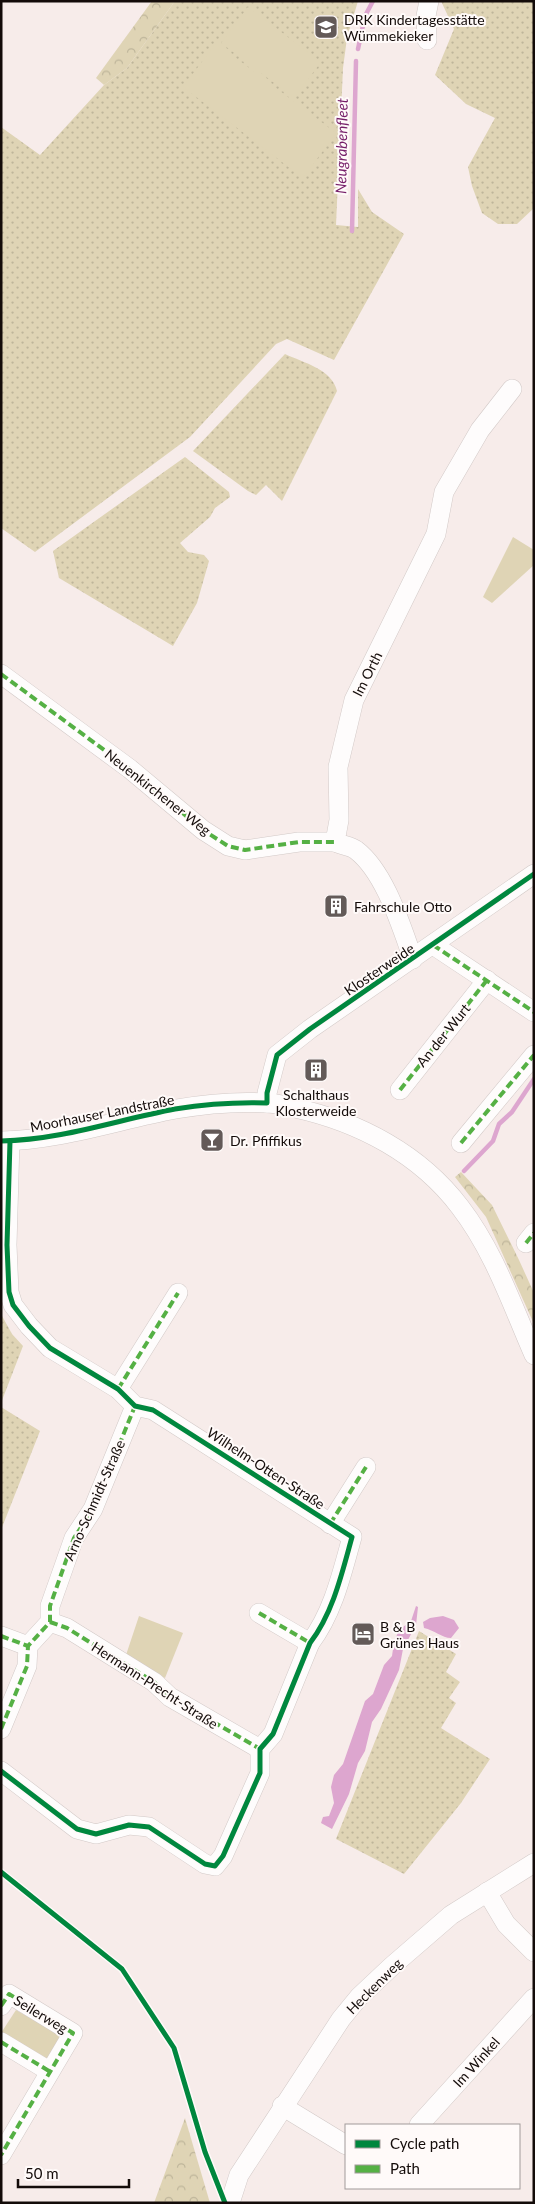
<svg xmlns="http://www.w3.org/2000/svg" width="535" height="2204" font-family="Lato,sans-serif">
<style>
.grass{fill:url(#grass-dots)}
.forest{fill:url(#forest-crowns)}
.park{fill:#dfd4b5}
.water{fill:#dda6cf}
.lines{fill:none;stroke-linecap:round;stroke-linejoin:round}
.stream{stroke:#dda6cf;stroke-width:4.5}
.minor-casing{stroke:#d2c9c7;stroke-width:20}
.minor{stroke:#fefcfc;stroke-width:19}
.quiet{stroke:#55b044;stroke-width:4;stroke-dasharray:8 4;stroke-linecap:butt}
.cycleway-casing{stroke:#fffaf9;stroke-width:8}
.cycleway{stroke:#00873e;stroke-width:5}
.labels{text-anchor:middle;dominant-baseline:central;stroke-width:4;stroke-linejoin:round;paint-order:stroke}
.poi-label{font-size:14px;fill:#130b09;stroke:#fffaf9;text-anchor:start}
.street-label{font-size:14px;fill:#130b09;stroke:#fffaf9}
.water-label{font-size:15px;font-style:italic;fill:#761f69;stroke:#fffaf9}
</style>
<defs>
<pattern id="grass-dots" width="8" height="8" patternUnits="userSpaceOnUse" patternTransform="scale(1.25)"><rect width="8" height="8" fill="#dfd4b5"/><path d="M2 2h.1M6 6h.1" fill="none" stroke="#beb59a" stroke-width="1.8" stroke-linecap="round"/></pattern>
<pattern id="forest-crowns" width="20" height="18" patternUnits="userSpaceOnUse" patternTransform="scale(1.25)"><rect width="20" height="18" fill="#dfd4b5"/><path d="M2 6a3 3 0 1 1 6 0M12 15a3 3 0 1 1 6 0" fill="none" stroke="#beb59a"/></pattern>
</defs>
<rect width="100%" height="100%" fill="#f7ecea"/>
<!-- grass -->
<g class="grass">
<polygon points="175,1 358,1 347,38 343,68 336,225 358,227 358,189 372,212 404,234 334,360 287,339 276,344 190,437 35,552 1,528 1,127 40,155 104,85 127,68"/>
<polygon points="441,1 534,1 534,208 517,224 498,224 482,213 472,186 468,167 495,118 466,104 435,75 454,29"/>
<path d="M285 354C304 363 332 369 337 391L282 501 266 485 256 495 248 491 193 451Z"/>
<polygon points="185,457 229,492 230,497 215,508 210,517 180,543 188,552 204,555 209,561 197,603 173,646 59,578 53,551"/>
<polygon points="1,1314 12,1334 23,1346 1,1403"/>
<polygon points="1,1407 40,1431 1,1530"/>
<polygon points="419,1631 456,1654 446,1672 460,1682 449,1698 456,1703 441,1728 490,1759 461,1803 404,1874 336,1839"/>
</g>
<!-- forest -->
<g class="forest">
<polygon points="152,1 175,1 127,68 104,85 96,78"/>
<polygon points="461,1172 492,1205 519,1260 534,1293 534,1324 486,1217 455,1177"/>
<polygon points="185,2118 210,2203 154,2203"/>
</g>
<!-- park -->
<g class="park">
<polygon points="248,7 321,62 294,98 221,43"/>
<polygon points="216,43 336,133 303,178 183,87"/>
<polygon points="513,537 534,550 534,565 492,603 483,597"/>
<polygon points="139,1616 183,1633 165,1678 125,1658"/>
<polygon points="16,2010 64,2037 50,2061 1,2033"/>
</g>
<!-- water -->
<g class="water">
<polygon points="416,1606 418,1607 416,1625 403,1649 399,1670 381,1709 372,1722 365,1751 358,1763 349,1794 332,1829 321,1823 323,1817 329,1816 334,1803 331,1787 334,1775 343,1764 365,1701 373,1694 384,1665 392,1656 394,1642 399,1630 411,1621"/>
<path d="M443 1616 454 1620 459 1628 451 1638C442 1638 434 1630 424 1628L423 1622 430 1618Z"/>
</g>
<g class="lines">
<!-- stream -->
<g class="stream">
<polyline points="358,49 365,16 373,1"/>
<polyline points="352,231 356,61"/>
<polyline points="464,1171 493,1141 499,1124 512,1112 534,1079"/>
</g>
<!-- minor casing -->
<g class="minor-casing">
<g id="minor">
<polyline points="427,40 426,16 429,1"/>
<polyline points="1,674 130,769 203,830 228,846 245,850 299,842 335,842"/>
<polyline points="433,945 534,1012"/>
<path d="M413 959C401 926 385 872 356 850 351 846 341 845 335 842L339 820 338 767 354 700 436 534 444 492 480 430 512 389"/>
<polyline points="400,1090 487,980"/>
<polyline points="267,1103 267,1093 277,1055 310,1029 534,874"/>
<path d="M1 1141C61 1140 117 1120 176 1109 205 1104 236 1101 266 1103 276 1103 286 1106 295 1108 359 1122 420 1154 460 1207 494 1251 512 1305 534 1355"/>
<polyline points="461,1143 534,1055"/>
<polyline points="526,1243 534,1233"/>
<polyline points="118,1389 178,1293"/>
<polyline points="330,1524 366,1467"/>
<polyline points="259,1613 310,1643"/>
<polyline points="50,1622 67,1628 154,1682 170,1697 260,1749"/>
<polyline points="1,1636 28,1646"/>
<polyline points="1,1729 27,1666 28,1646 50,1622 50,1606 74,1538 93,1509 135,1406"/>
<path d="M1 1771 77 1829 96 1834 129 1825 149 1827 205 1864 215 1866 223 1856 260 1773V1749L273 1734 310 1643C333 1613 342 1573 352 1537L153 1410 135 1406 118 1389 50 1348 29 1326 13 1305 9 1292 7 1245 10 1141"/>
<polyline points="487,1892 506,1924 534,1952"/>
<polyline points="1,2006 9,1994 73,2033 1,2155"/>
<polyline points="1,2042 49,2071"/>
<polyline points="282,2106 346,2145"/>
<polyline points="419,2125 534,1998"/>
<polyline points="230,2203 239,2175 341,2019 359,1997 392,1966 451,1915 534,1863"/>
</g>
</g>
<!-- minor -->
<use href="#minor" class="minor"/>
<!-- quiet -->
<g class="quiet">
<polyline points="1,674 130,769 203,830 228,846 245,850 299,842 335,842"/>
<polyline points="433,945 534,1012"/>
<polyline points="400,1090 487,980"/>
<polyline points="461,1143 534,1055"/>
<polyline points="526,1243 534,1233"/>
<polyline points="118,1389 178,1293"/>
<polyline points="330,1524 366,1467"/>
<polyline points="259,1613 310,1643"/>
<polyline points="50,1622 67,1628 154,1682 170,1697 260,1749"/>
<polyline points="1,1636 28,1646"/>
<polyline points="1,1729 27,1666 28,1646 50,1622 50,1606 74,1538 93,1509 135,1406"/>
<polyline points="1,2006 9,1994 73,2033 1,2155"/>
<polyline points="1,2042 49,2071"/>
</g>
<!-- cycleway casing -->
<g class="cycleway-casing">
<g id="cycleway">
<path d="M1 1141C61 1140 117 1120 175 1109 206 1104 236 1102 267 1103V1093L277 1055 310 1029 534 874"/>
<path d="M1 1771 77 1829 96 1834 129 1825 149 1827 205 1864 215 1866 223 1856 260 1773V1749L273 1734 310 1643C333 1613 342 1573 352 1537L153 1410 135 1406 118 1389 50 1348 29 1326 13 1305 9 1292 7 1245 10 1141"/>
<polyline points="1,1872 122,1969 174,2048 205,2152 225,2203"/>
</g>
</g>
<!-- cycleway -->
<use href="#cycleway" class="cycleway"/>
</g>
<!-- icons -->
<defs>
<g id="school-square" transform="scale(1.25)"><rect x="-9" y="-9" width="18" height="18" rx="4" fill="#635a58" stroke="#fffaf9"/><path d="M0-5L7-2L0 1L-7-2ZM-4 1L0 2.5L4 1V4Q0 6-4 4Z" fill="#fff"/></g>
<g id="building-square" transform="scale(1.25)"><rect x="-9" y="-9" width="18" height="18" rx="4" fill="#635a58" stroke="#fffaf9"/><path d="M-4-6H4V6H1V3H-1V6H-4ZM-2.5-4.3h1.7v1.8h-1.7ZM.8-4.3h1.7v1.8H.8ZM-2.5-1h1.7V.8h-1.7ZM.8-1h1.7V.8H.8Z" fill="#fff"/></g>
<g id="bar-square" transform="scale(1.25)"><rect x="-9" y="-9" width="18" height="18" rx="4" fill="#635a58" stroke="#fffaf9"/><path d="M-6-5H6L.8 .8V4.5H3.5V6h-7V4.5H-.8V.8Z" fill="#fff"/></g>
<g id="hotel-square" transform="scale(1.25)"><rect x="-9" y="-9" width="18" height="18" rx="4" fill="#635a58" stroke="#fffaf9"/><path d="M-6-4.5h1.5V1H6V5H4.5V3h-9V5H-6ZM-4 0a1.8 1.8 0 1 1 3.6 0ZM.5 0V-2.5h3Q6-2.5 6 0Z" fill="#fff"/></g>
</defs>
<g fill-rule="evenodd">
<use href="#school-square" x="326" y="27"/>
<use href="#building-square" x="336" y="906"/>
<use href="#building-square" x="316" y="1070"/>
<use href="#bar-square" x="212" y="1140"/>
<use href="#hotel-square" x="363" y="1634"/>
</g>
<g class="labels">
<!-- poi labels -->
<g class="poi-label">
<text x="344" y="19">DRK Kindertagesstätte<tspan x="344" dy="16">Wümmekieker</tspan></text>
<text x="354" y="906">Fahrschule Otto</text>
<text x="316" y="1094" text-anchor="middle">Schalthaus<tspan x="316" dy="16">Klosterweide</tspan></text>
<text x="230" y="1140">Dr. Pfiffikus</text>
<text x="380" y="1626">B &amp; B<tspan x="380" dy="16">Grünes Haus</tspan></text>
</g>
<!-- street labels -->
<g class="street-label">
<text transform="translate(367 674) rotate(-63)">Im Orth</text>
<text transform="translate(158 792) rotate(38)">Neuenkirchener Weg</text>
<text transform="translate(379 969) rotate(-34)">Klosterweide</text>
<text transform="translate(443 1035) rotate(-51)">An der Wurt</text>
<text transform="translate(102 1113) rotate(-11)">Moorhauser Landstraße</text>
<text transform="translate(266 1468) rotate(33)">Wilhelm-Otten-Straße</text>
<text transform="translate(94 1500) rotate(-66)">Arno-Schmidt-Straße</text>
<text transform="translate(155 1685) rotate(33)">Hermann-Precht-Straße</text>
<text transform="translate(374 1986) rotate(-45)">Heckenweg</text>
<text transform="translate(41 2014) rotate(31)">Seilerweg</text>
<text transform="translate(476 2062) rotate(-48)">Im Winkel</text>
</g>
<!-- water labels -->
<g class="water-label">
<text transform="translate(341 146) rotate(-89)">Neugrabenfleet</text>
</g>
</g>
<!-- border -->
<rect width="535" height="2204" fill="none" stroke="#130b09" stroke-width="5"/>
<!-- legend -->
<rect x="345" y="2124" width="175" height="65" fill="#fffaf9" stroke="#a19a99"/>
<rect x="355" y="2140" width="25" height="8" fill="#00873e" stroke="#a19a99"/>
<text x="390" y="2149" font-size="15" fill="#130b09">Cycle path</text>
<rect x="355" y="2165" width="25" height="8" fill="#55b044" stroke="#a19a99"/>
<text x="390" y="2174" font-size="15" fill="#130b09">Path</text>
<!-- scale -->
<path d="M18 2179v8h111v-8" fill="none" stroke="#130b09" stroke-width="2.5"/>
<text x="25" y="2179" font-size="15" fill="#130b09" stroke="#fffaf9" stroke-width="4" paint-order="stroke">50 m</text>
</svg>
